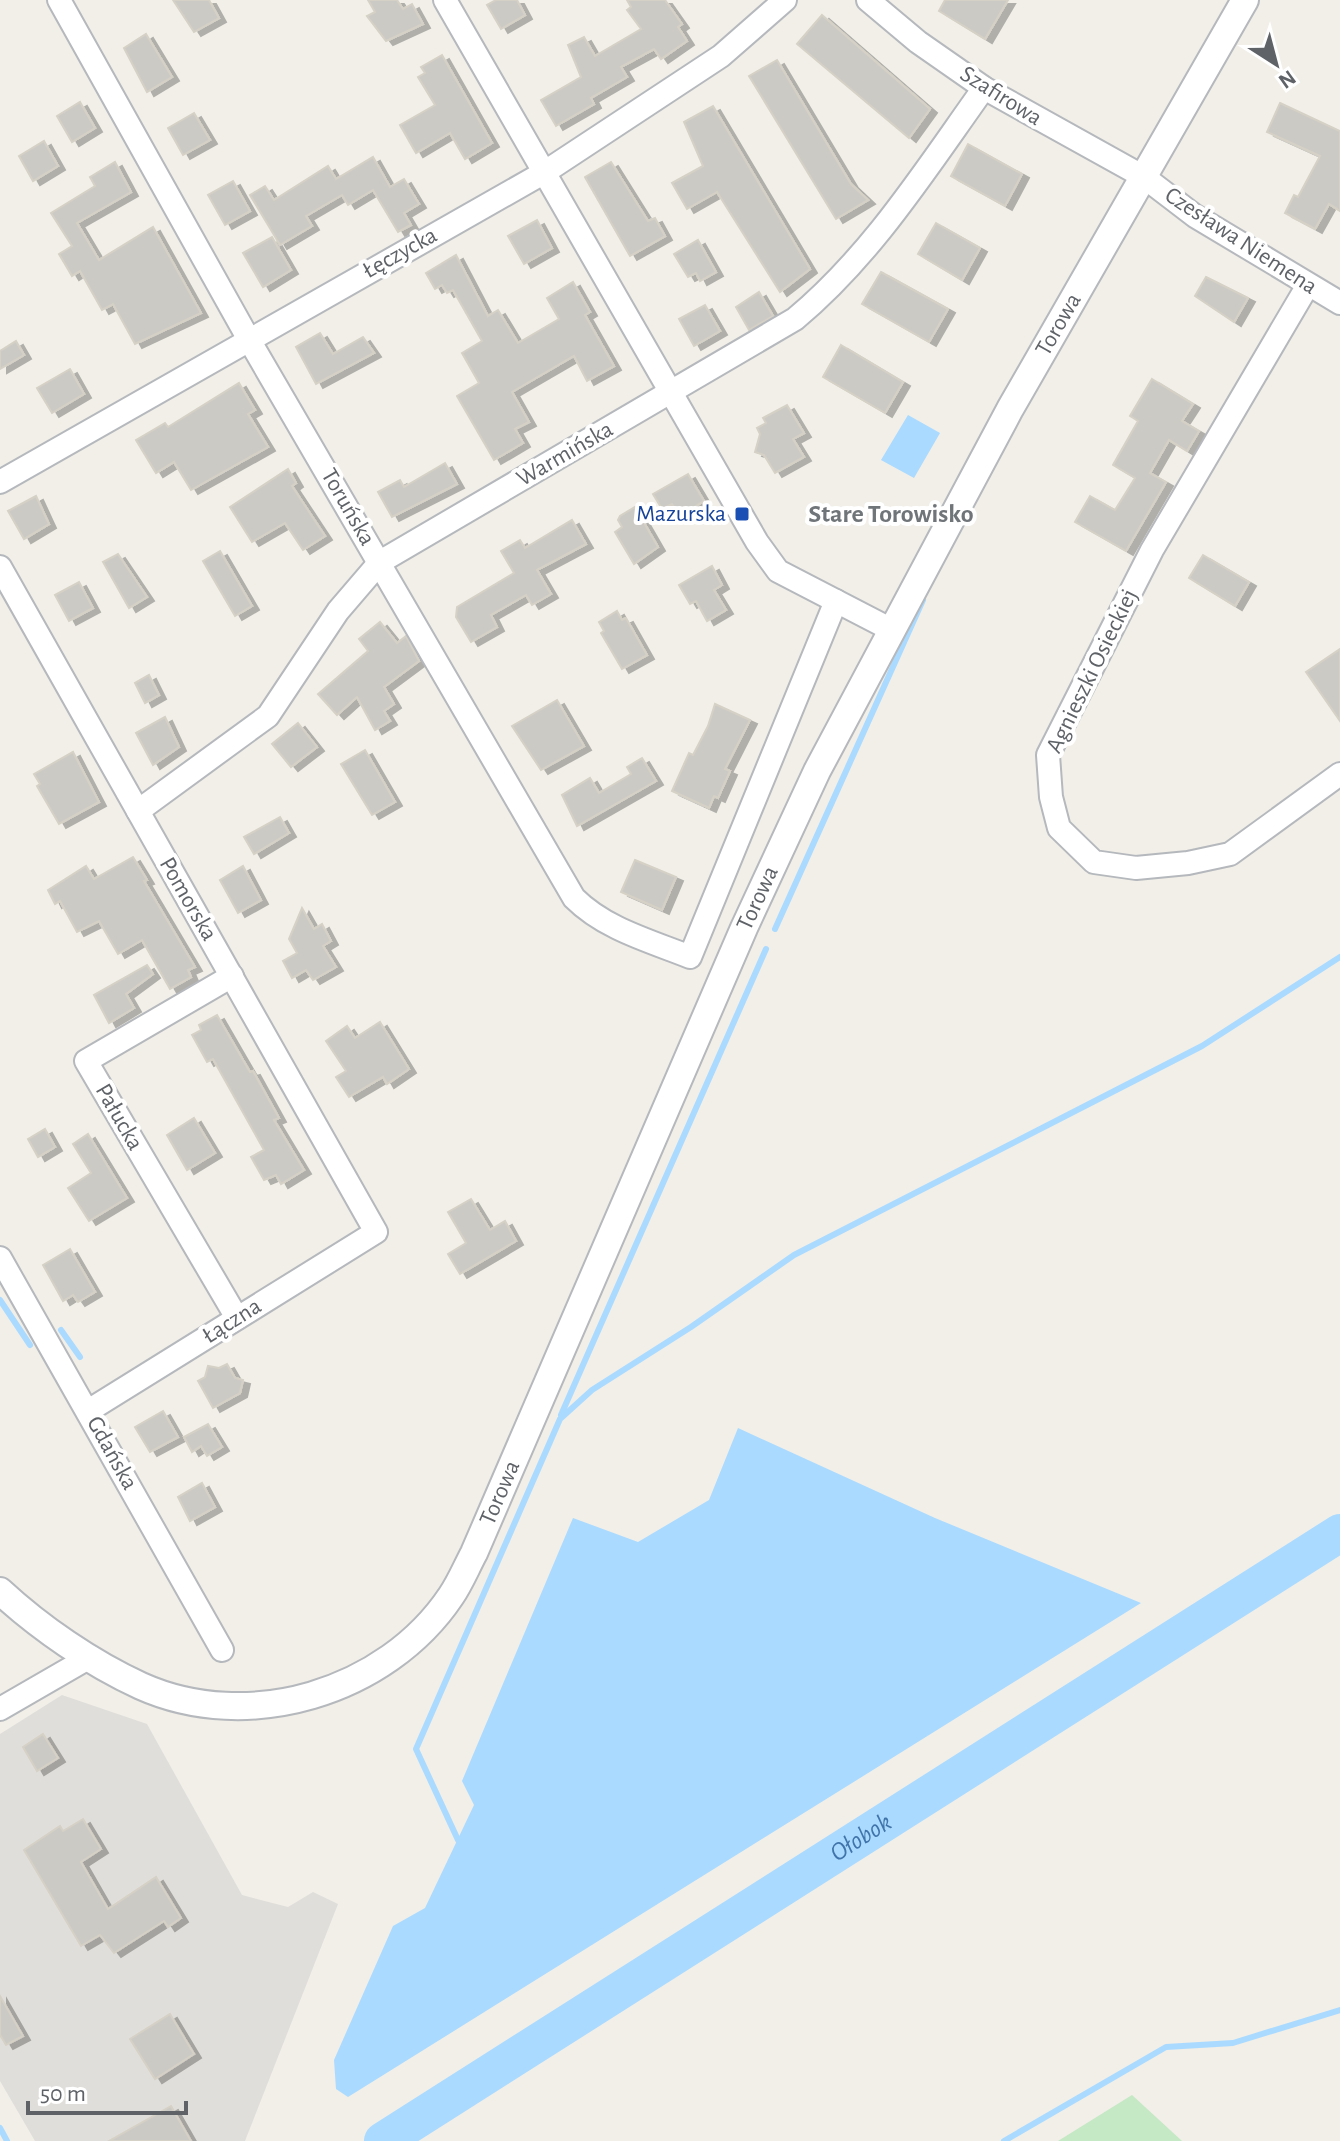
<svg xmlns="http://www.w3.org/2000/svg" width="1340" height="2141" font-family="'Alegreya Sans',sans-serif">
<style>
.industrial{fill:#e0deda}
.green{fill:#c5e8c5}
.water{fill:#aadaff}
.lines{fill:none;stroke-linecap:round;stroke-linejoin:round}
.stream{stroke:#aadaff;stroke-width:6}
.river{stroke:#aadaff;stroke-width:38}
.building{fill:#cccac5;stroke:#d6d1c6;stroke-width:2;filter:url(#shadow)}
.minor-casing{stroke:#b5b8bc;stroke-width:26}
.tertiary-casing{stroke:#b5b8bc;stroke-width:30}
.minor{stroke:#fff;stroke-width:22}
.tertiary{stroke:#fff;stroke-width:26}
.transit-dot{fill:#1a4fb4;stroke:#fff;stroke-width:3}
.labels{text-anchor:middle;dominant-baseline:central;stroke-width:8;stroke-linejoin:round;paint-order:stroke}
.street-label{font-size:24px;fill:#5f6368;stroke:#fff}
.transit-label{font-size:24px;fill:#164399;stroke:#fff;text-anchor:end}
.neighbourhood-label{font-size:26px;font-weight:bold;fill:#70757a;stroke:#fff}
.water-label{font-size:26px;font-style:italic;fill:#4174aa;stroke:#fff}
</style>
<defs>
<filter id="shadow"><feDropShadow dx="7" dy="4" stdDeviation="0" flood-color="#0004"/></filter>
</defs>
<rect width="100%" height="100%" fill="#f1efe8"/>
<!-- industrial -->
<polygon class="industrial" points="62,1695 147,1724 242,1895 288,1907 313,1892 338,1904 245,2141 35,2141 0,2081 0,1734"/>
<!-- green -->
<polygon class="green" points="1132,2095 1182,2141 1058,2141"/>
<!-- water -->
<g class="water">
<polygon points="908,415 940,433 914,478 881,460"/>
<polygon points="738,1428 935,1518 1141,1603 348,2097 336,2089 334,2060 393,1926 425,1908 474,1805 462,1781 573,1518 638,1542 709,1500"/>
</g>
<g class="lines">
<!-- stream -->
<g class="stream">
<polyline points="775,929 923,600"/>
<polyline points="0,1300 30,1345"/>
<polyline points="61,1330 80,1357"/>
<polyline points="561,1415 766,949"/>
<polyline points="458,1840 416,1749 560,1419 592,1390 691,1327 794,1255 1202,1046 1340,957"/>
<polyline points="0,2128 7,2141"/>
<polyline points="1004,2141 1166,2047 1233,2043 1340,2010"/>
</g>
<!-- river -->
<path class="river" id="s1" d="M383 2141 1340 1533"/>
</g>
<!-- building -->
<g class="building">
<polygon points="173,0 209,0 219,18 194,32"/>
<polygon points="368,0 397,0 403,9 412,4 423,24 386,41 367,16 375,12"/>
<polygon points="496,0 517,0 525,15 501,29 487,5"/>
<polygon points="627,0 665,0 682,24 678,27 687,41 661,59 654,49 621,67 627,77 591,98 594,104 556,126 541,100 581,77 568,45 584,37 595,56 641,29 627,10 631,7"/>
<polygon points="945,0 1008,0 985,39 939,11"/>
<polygon points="822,15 930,109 909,138 797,44"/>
<polygon points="146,34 172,77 147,92 124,48"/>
<polygon points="442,55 492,143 465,159 450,133 416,153 400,125 435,105 418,77 425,73 421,67"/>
<polygon points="777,60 851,184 868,200 836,219 749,76"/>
<polygon points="80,102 95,128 72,142 57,116"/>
<polygon points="1280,103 1340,131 1340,211 1329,204 1315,229 1285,213 1294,195 1298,197 1320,156 1267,132"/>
<polygon points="713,106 810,269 780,292 717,192 687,209 672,183 703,166 684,122"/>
<polygon points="194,113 210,140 183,155 168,128"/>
<polygon points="44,141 58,166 33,181 19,156"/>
<polygon points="968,144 1022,174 1005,206 951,176"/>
<polygon points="373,157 390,187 404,179 419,204 404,213 411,225 398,232 373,190 348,205 342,195 306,216 312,226 280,245 250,195 265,186 274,200 328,166 336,179"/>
<polygon points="115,162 131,192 77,223 99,260 153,227 201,313 135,344 113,304 102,310 80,271 72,276 59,254 72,246 51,213 95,186 90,177"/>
<polygon points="611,162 648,221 655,218 665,236 630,256 585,177"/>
<polygon points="233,181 250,211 225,225 208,195"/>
<polygon points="537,220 552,248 524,264 508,236"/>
<polygon points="936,223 980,248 962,280 918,254"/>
<polygon points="272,237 291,270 263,287 243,253"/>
<polygon points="698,240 716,272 700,281 696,273 688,277 674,254"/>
<polygon points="456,255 488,316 498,310 518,343 559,319 547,298 573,282 590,312 585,315 614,366 587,381 574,356 512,392 529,422 515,429 523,443 494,460 457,396 479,383 462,353 482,341 453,290 447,293 442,285 435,289 426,273"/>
<polygon points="881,272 948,309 929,342 862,304"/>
<polygon points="1206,277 1248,298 1234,322 1195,296"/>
<polygon points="759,292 773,316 749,330 736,307"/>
<polygon points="705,305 720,331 694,346 679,319"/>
<polygon points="320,333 333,354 363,337 374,353 316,384 296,347"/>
<polygon points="16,341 24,355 0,369 0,351"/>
<polygon points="841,345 903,382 885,413 823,377"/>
<polygon points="70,369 84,394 52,413 37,388"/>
<polygon points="1152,379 1193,404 1182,421 1199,431 1187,451 1169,440 1150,473 1166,482 1126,551 1075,522 1090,496 1115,510 1135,478 1113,465 1138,421 1130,416"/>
<polygon points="239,383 255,410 248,414 268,447 191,490 174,462 156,473 136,440 165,423 168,427"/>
<polygon points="787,405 804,433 793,439 804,457 775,473 764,455 755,452 760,434 757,428 766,423 763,418"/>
<polygon points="445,463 457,484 392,517 378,492 400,480 404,487"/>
<polygon points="288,469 296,483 292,486 325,536 303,550 285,523 252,542 230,507"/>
<polygon points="688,474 704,501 680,516 672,504 662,509 653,494"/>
<polygon points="36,496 49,524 24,539 8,511"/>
<polygon points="635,507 658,547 634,564 615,532 622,527 618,520 620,516"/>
<polygon points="572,520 586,544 537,570 551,594 532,605 526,595 491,615 497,627 471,642 456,617 457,607 514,573 501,551 520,540 525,548"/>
<polygon points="220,551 252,606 235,616 203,561"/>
<polygon points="118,554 147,597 129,608 103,562"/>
<polygon points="1203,555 1249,582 1235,606 1189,578"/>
<polygon points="712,566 722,585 714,590 726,610 707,621 696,601 690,604 679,585"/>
<polygon points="79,582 93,608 69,621 55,595"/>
<polygon points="617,611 622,620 626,618 647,655 622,669 601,633 604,631 599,622"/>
<polygon points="380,622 397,643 406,636 419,661 384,687 394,704 384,711 390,721 375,730 357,697 337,715 318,694 368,651 359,639"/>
<polygon points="1340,649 1340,721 1306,672"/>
<polygon points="149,675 159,695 145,703 135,683"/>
<polygon points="557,700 584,746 541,770 512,726"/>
<polygon points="715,704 750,720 725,769 730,771 718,798 714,796 709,808 672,791 689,753 693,755 708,726"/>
<polygon points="165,717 179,747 153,765 136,733"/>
<polygon points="298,723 317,747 291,767 272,744"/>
<polygon points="365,750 395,802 372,815 341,764"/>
<polygon points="73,752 99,802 59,824 37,786 40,784 34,774"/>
<polygon points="642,758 656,781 577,826 562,795 590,778 599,793 631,774 627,767"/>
<polygon points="280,817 289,833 254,854 244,837"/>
<polygon points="133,857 147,880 144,881 195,967 188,970 191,977 170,989 142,940 118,954 99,921 77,932 60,901 55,904 48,890 86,866 94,879"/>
<polygon points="635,860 676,877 662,910 621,892"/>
<polygon points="243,866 261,900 238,913 220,880"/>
<polygon points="302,908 314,929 322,924 331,941 323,946 336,967 313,980 306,970 292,978 283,961 297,953 289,939"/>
<polygon points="147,965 153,974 126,994 134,1008 109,1023 94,995"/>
<polygon points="217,1015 250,1072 253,1071 279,1118 274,1120 304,1170 281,1184 276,1175 264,1180 251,1157 264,1150 213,1059 207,1062 192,1035 201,1030 199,1025"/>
<polygon points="380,1022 409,1069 387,1084 383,1077 349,1097 336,1077 346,1071 326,1041 347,1026 355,1038"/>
<polygon points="194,1118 215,1153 187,1170 167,1135"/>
<polygon points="45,1129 55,1147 38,1157 28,1139"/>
<polygon points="88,1134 127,1198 89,1221 68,1188 91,1173 73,1144"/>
<polygon points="471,1199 490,1230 505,1221 516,1241 460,1274 448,1254 466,1243 448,1212"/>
<polygon points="70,1249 95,1292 78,1302 73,1295 63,1301 43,1265"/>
<polygon points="227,1364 235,1378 243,1380 240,1393 213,1408 198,1381 205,1377 208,1366 219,1368"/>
<polygon points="163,1411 178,1437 150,1452 135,1427"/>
<polygon points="208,1424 222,1447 207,1456 201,1446 192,1452 184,1437"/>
<polygon points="202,1483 215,1507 190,1521 178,1497"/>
<polygon points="43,1734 58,1758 37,1771 23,1747"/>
<polygon points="83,1819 101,1849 81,1862 108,1909 156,1877 181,1918 168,1927 164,1921 114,1953 100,1935 81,1946 24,1850 60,1826 63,1831"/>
<polygon points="0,1996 23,2036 6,2045 0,2035"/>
<polygon points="170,2014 194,2054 155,2079 130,2039"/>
<polygon points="171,2106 191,2141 109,2141"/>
</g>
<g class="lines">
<!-- minor casing -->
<g class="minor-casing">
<g id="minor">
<path d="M59 0 248 338 574 898C605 929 650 941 690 957L836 601"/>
<polyline points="445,0 757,542 778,571 890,629"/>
<polyline points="868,0 918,42 984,88 1144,177 1195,216 1340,303"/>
<polyline points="1308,285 1152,550 1048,755 1051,797 1059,828 1094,862 1136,868 1188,863 1230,854 1340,774"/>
<polyline points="0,482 545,172 721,56 785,0"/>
<polyline points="0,567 376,1232 88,1411"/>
<path d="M138 811 268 716 338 611 380 562 795 319C872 255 926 169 984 88"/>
<polyline points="232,976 86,1061 237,1318"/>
<polyline points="0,1258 222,1650"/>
<polyline points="0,1709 90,1657"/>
</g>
</g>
<!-- tertiary casing -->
<g class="tertiary-casing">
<g id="tertiary">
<path id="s2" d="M0 1591C40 1628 91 1663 141 1686 248 1734 386 1693 451 1596 460 1583 466 1568 474 1553L744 928 817 771 1010 409 1245 0"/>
</g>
</g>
<!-- minor -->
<use href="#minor" class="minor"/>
<!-- tertiary -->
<use href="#tertiary" class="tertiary"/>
</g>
<!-- markers -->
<rect class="transit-dot" x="734" y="506" width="16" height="16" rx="4"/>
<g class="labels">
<!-- street labels -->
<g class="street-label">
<text transform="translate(1001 96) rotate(32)">Szafirowa</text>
<text transform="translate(1241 241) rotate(33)">Czesława Niemena</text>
<text transform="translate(400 253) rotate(-29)">Łęczycka</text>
<text stroke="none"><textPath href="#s2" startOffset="1930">Torowa</textPath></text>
<text transform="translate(565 454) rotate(-30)">Warmińska</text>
<text transform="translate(348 507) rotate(60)">Toruńska</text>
<text transform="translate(1092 671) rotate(-64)">Agnieszki Osieckiej</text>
<text transform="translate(188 899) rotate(60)">Pomorska</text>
<text stroke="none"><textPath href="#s2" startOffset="1282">Torowa</textPath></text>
<text transform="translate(119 1117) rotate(60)">Pałucka</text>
<text transform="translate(232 1321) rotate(-32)">Łączna</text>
<text transform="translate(112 1453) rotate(61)">Gdańska</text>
<text stroke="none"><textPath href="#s2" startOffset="634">Torowa</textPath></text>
</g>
<!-- transit labels -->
<g class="transit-label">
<text x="726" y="514">Mazurska</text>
</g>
<!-- neighbourhood labels -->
<g class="neighbourhood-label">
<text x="891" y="514">Stare Torowisko</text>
</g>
<!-- water labels -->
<g class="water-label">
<text stroke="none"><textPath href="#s1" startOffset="566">Ołobok</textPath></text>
</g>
</g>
<!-- north arrow -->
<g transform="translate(1276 64) rotate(144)" stroke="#ffffff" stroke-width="6" paint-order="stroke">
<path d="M0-6L14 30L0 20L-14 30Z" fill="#5f6368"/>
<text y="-12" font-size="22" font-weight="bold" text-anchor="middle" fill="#5f6368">N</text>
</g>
<!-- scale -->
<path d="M28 2101v12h158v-12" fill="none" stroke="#5f6368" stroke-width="4"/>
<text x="40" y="2101" font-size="24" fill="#5f6368" stroke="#ffffff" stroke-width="6" paint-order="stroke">50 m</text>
</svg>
